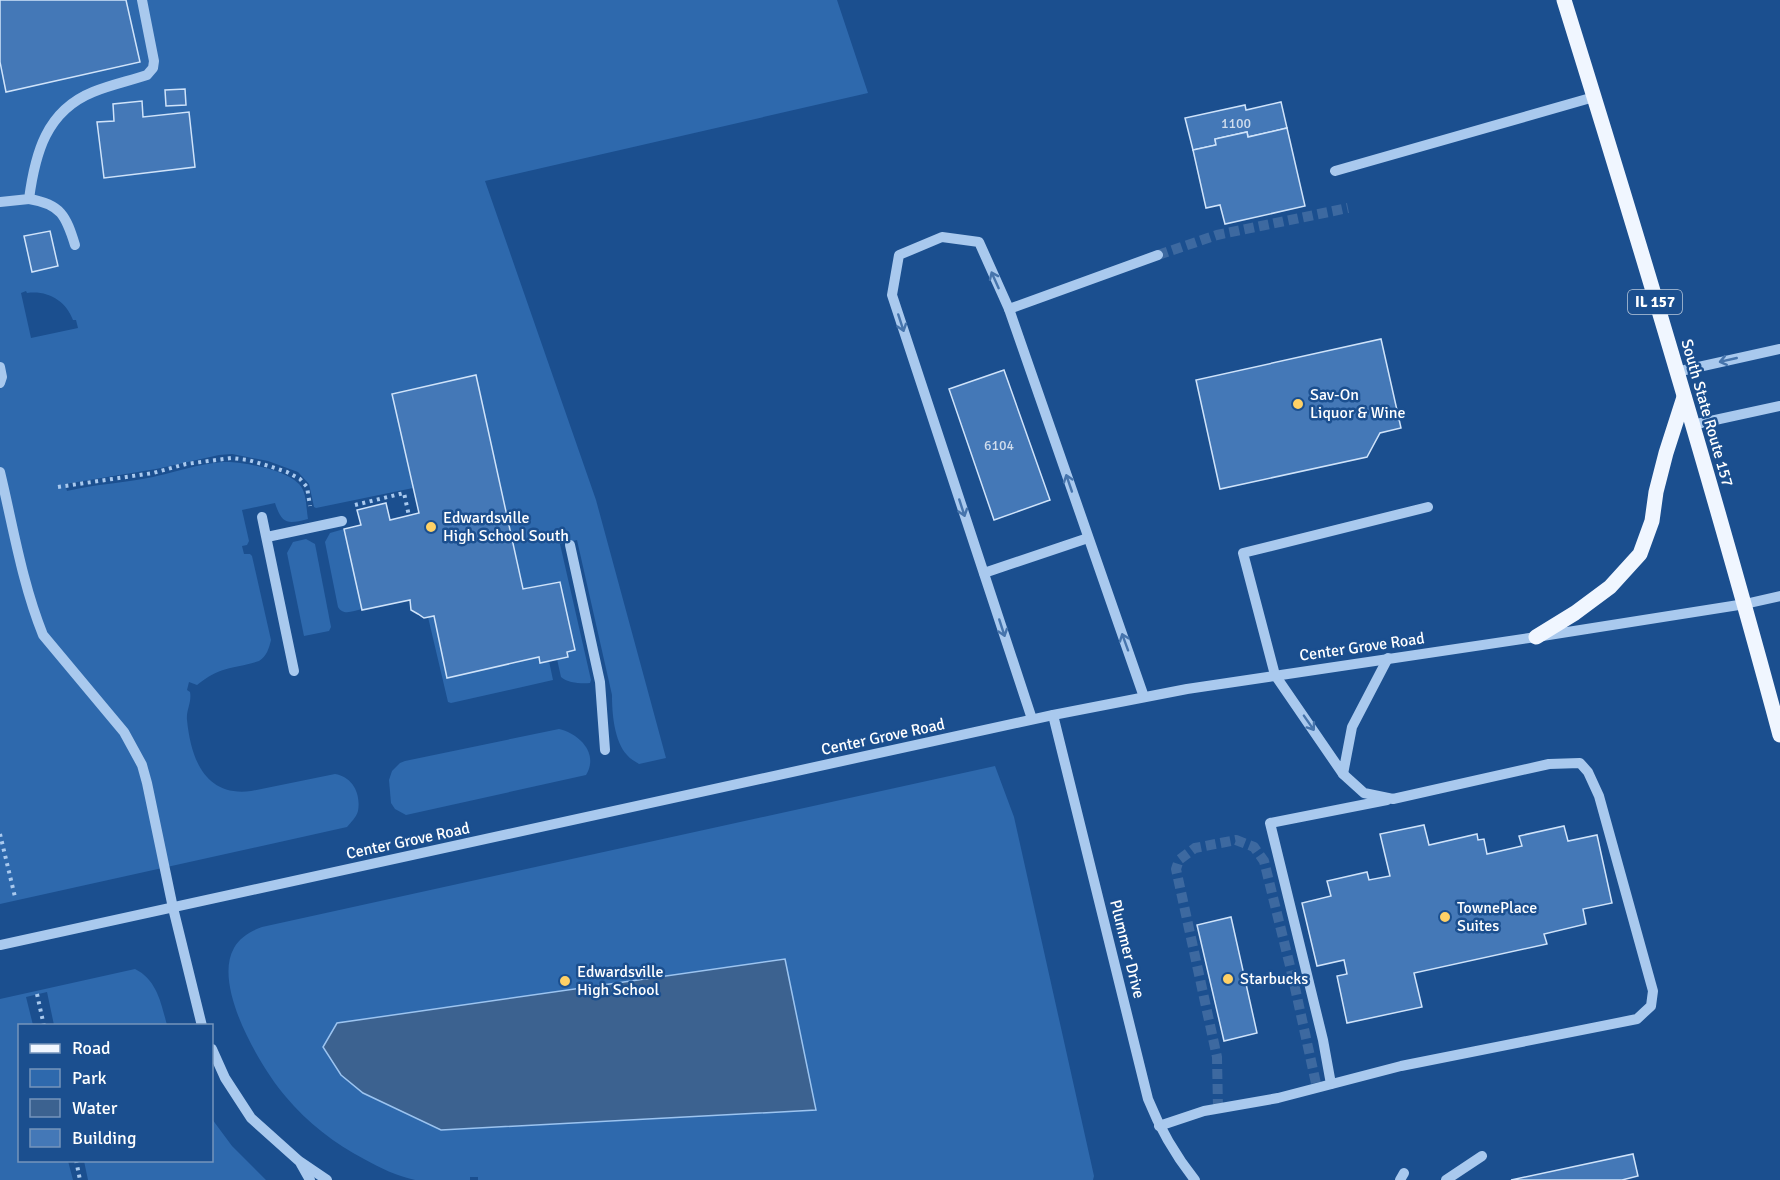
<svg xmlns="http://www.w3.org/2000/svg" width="1780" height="1180" font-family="Signika,sans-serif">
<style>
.green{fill:#2e69ad;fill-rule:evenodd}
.water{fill:#3c6290;stroke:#9cc4f0;stroke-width:1.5}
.building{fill:#4478b7;stroke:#cfe3fa;stroke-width:1.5}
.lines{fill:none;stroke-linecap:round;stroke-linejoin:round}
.minor-tunnel{stroke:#3d69a0;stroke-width:10;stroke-dasharray:10 5;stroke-linecap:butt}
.path{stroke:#a9c9ee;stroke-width:4;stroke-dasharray:3 4.5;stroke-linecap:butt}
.minor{stroke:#a9c9ee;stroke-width:10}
.major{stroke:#f0f6ff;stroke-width:15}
.oneway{stroke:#4674ac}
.poi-dot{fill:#ffd166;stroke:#1b4f8f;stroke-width:2}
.labels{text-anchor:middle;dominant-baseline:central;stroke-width:5;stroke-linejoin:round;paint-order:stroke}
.number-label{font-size:14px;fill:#d0dded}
.shield{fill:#1b4f8f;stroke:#bbcadd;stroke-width:1.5}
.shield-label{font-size:15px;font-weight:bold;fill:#fff}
.poi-label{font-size:16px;fill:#fff;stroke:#1b4f8f;text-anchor:start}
.street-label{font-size:16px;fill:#fff;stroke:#1b4f8f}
</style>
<rect width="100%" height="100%" fill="#1b4f8f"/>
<!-- green -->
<g class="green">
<path d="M0 0H837L868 93 485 181 596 500 666 758 639 764C635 761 630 759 627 755 614 741 612 713 612 695L577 540 560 544 591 680 590 683C582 684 567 683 561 677L557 659 568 656 560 582 523 589 476 375 392 394 413 488 316 508 314 507 309 484 298 472 268 461 232 454 219 455 156 469 65 484 67 491C95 484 125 483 153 477 175 472 208 461 230 462 248 463 286 470 299 484 307 492 306 508 308 519 288 524 282 525 275 503L242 510 249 541 247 545 242 546 244 554H250L252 556 271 640C269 648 267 656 259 661 233 669 220 666 197 685L189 682 187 690 190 692C192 702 186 710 187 720 191 759 205 797 251 791L335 774C353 777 361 794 358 811 356 818 351 822 347 827L0 904ZM26 291 27 293C48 290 66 301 73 320H76L78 328 31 338 21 293Z"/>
<path d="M344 529 362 609C353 611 343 616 338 607L325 542 330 533Z"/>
<polygon points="306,539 315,544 331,627 329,631 304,636 287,553 293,542"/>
<polygon points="434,616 447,678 539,657 540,663 549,661 553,680 451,703 448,702 428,617"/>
<path d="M559 729C580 734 599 754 586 775L406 815 395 809 391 803 389 780 392 771 400 763 405 761Z"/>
<path d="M995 766 1014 817 1094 1176 1093 1180H478V1177H470V1180C452 1180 432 1180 415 1180 397 1176 380 1168 364 1159 335 1144 307 1122 286 1097 261 1068 212 986 234 948 240 937 251 931 262 927Z"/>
<path d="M135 969C157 980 161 1003 167 1025H54L47 992 26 997 33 1025 20 1026V1160L68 1161 73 1180H0V999Z"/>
<polygon points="212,1119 232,1146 266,1180 88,1180 84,1161 212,1160"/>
</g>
<!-- water -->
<polygon class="water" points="785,959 816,1110 441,1130 363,1093 341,1075 323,1047 337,1023"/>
<!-- building -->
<g class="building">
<polygon points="0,0 126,0 140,62 6,92 0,62"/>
<polygon points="185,89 186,105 166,106 165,90"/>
<polygon points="142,101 143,117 189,112 195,167 104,178 97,122 114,121 113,104"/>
<polygon points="1281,102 1287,128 1248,137 1247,132 1215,139 1216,145 1193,150 1185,118 1245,105 1246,110"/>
<polygon points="1287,128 1305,206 1225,224 1220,205 1206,208 1193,150 1216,145 1215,139 1247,132 1248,137"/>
<polygon points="50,231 58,266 32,272 24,236"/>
<polygon points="1381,339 1401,428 1380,433 1367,457 1220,489 1196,380"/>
<polygon points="1004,370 1050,500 994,520 949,389"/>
<polygon points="476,375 523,589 560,582 575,650 567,652 568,657 540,663 539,657 447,678 434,616 424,618 418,614 411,610 410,600 362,610 344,529 361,525 357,510 386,503 390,520 419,513 392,394"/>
<polygon points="1424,825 1429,845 1477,834 1478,840 1484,839 1487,854 1522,846 1519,836 1564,826 1568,841 1597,835 1612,903 1583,909 1586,924 1544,934 1547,944 1414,973 1422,1007 1347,1023 1337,976 1347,974 1344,960 1317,966 1302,903 1331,896 1327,881 1367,872 1369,880 1390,876 1380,834"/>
<polygon points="1231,917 1257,1033 1224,1041 1197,925"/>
<polygon points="1633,1154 1638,1176 1622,1180 1511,1180"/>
</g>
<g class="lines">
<!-- minor-tunnel -->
<g class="minor-tunnel">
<polyline points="1158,255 1217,235 1348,208"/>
<polyline points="1218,1109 1217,1057 1176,869 1179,860 1195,848 1236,840 1254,847 1264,861 1292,974 1317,1088"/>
</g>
<!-- path -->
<g class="path">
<polyline points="58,487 153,473 186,464 231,458 248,460 269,466 287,472 300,479 307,487 310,506"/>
<polyline points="355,505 404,493 409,516"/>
<polyline points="0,834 15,897"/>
<polyline points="37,994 44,1026"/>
<polyline points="76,1160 80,1180"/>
</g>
<!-- minor -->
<g class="minor">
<polyline points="1335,171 1594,97"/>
<path d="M29 199C61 204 66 216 75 245"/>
<path d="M0 202 29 199C35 154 46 111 93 92 110 85 129 81 147 75L153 68 154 61 142 0"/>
<polyline points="1009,309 1158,255"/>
<polyline points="0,367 2,377 0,383"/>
<polyline points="1676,372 1780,349"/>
<polyline points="1692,425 1780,406"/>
<path d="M0 472C13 526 22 583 43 635L124 732 142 765 147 783 173 908 202 1026"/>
<polyline points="262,517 294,671"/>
<polyline points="267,537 342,521"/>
<polyline points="570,545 600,682 605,750"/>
<polyline points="984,573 1088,538"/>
<polyline points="1388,658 1352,727 1343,774 1275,675 1243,553 1428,507"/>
<path d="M1053 715 1148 1099C1160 1129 1175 1155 1195 1180"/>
<polyline points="1032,719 892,295 899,255 942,237 979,242 1009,309 1144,697"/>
<polyline points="0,945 1053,715 1187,689 1536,637 1745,604 1780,596"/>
<polyline points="212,1049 225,1078 251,1118 299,1161 327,1180"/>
<polyline points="1331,1084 1323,1040 1270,823 1387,800"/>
<polyline points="1159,1126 1204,1111 1278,1098 1401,1066 1637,1019 1651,1006 1653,991 1599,796 1588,772 1580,763 1549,764 1393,799 1364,793 1343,774"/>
<polyline points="301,1164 310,1180"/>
<polyline points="1400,1180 1404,1173"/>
<polyline points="1446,1180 1482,1156"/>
</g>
<!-- major -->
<g class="major">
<path d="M1564 0C1640 244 1714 489 1780 735"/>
<polyline points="1536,637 1575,613 1610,587 1640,554 1652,521 1656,492 1666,453 1684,397"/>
</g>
</g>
<!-- one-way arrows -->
<defs><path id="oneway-shaft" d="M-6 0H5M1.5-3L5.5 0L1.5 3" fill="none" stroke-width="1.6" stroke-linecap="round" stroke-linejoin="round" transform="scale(1.5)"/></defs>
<g class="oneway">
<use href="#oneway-shaft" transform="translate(995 280) rotate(-114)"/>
<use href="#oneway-shaft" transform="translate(901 323) rotate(72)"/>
<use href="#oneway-shaft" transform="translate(1728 360) rotate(167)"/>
<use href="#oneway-shaft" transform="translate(1069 483) rotate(-109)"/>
<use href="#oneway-shaft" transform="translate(962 508) rotate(72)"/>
<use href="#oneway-shaft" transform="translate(1002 628) rotate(72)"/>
<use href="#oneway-shaft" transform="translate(1125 642) rotate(-110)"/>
<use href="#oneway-shaft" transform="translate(1309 723) rotate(55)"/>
</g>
<!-- markers -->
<g class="poi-dot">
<circle cx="1298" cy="404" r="6"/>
<circle cx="431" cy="527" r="6"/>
<circle cx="1445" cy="917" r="6"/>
<circle cx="1228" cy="979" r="6"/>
<circle cx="565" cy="981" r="6"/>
</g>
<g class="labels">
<!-- number labels -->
<g class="number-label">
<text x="1236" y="123">1100</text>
<text x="999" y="445">6104</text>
</g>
<!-- shield labels -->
<rect class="shield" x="1628" y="290" width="54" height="24" rx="4.5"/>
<g class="shield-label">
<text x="1655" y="302">IL 157</text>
</g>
<!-- poi labels -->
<g class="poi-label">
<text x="1310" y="395">Sav-On<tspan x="1310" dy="18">Liquor &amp; Wine</tspan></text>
<text x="443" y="518">Edwardsville<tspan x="443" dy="18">High School South</tspan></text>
<text x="1457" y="908">TownePlace<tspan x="1457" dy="18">Suites</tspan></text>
<text x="577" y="972">Edwardsville<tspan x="577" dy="18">High School</tspan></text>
<text x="1240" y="979">Starbucks</text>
</g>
<!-- street labels -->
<g class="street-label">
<text transform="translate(1707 413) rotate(74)">South State Route 157</text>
<text transform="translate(1362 647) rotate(-8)">Center Grove Road</text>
<text transform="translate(883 737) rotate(-12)">Center Grove Road</text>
<text transform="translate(408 841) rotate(-12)">Center Grove Road</text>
<text transform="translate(1127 949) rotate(76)">Plummer Drive</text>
</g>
</g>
<!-- legend -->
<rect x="18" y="1024" width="195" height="138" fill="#1b4f8f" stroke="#7695bc" stroke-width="1.5"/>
<rect x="30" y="1044" width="30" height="9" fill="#f0f6ff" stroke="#7695bc" stroke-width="1.5"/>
<text x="72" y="1054" font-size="18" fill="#ffffff">Road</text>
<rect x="30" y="1069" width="30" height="18" fill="#2e69ad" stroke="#7695bc" stroke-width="1.5"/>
<text x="72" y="1084" font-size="18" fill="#ffffff">Park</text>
<rect x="30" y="1099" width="30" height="18" fill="#3c6290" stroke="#7695bc" stroke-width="1.5"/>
<text x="72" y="1114" font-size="18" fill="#ffffff">Water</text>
<rect x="30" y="1129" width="30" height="18" fill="#4478b7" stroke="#7695bc" stroke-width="1.5"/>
<text x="72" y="1144" font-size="18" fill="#ffffff">Building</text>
</svg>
